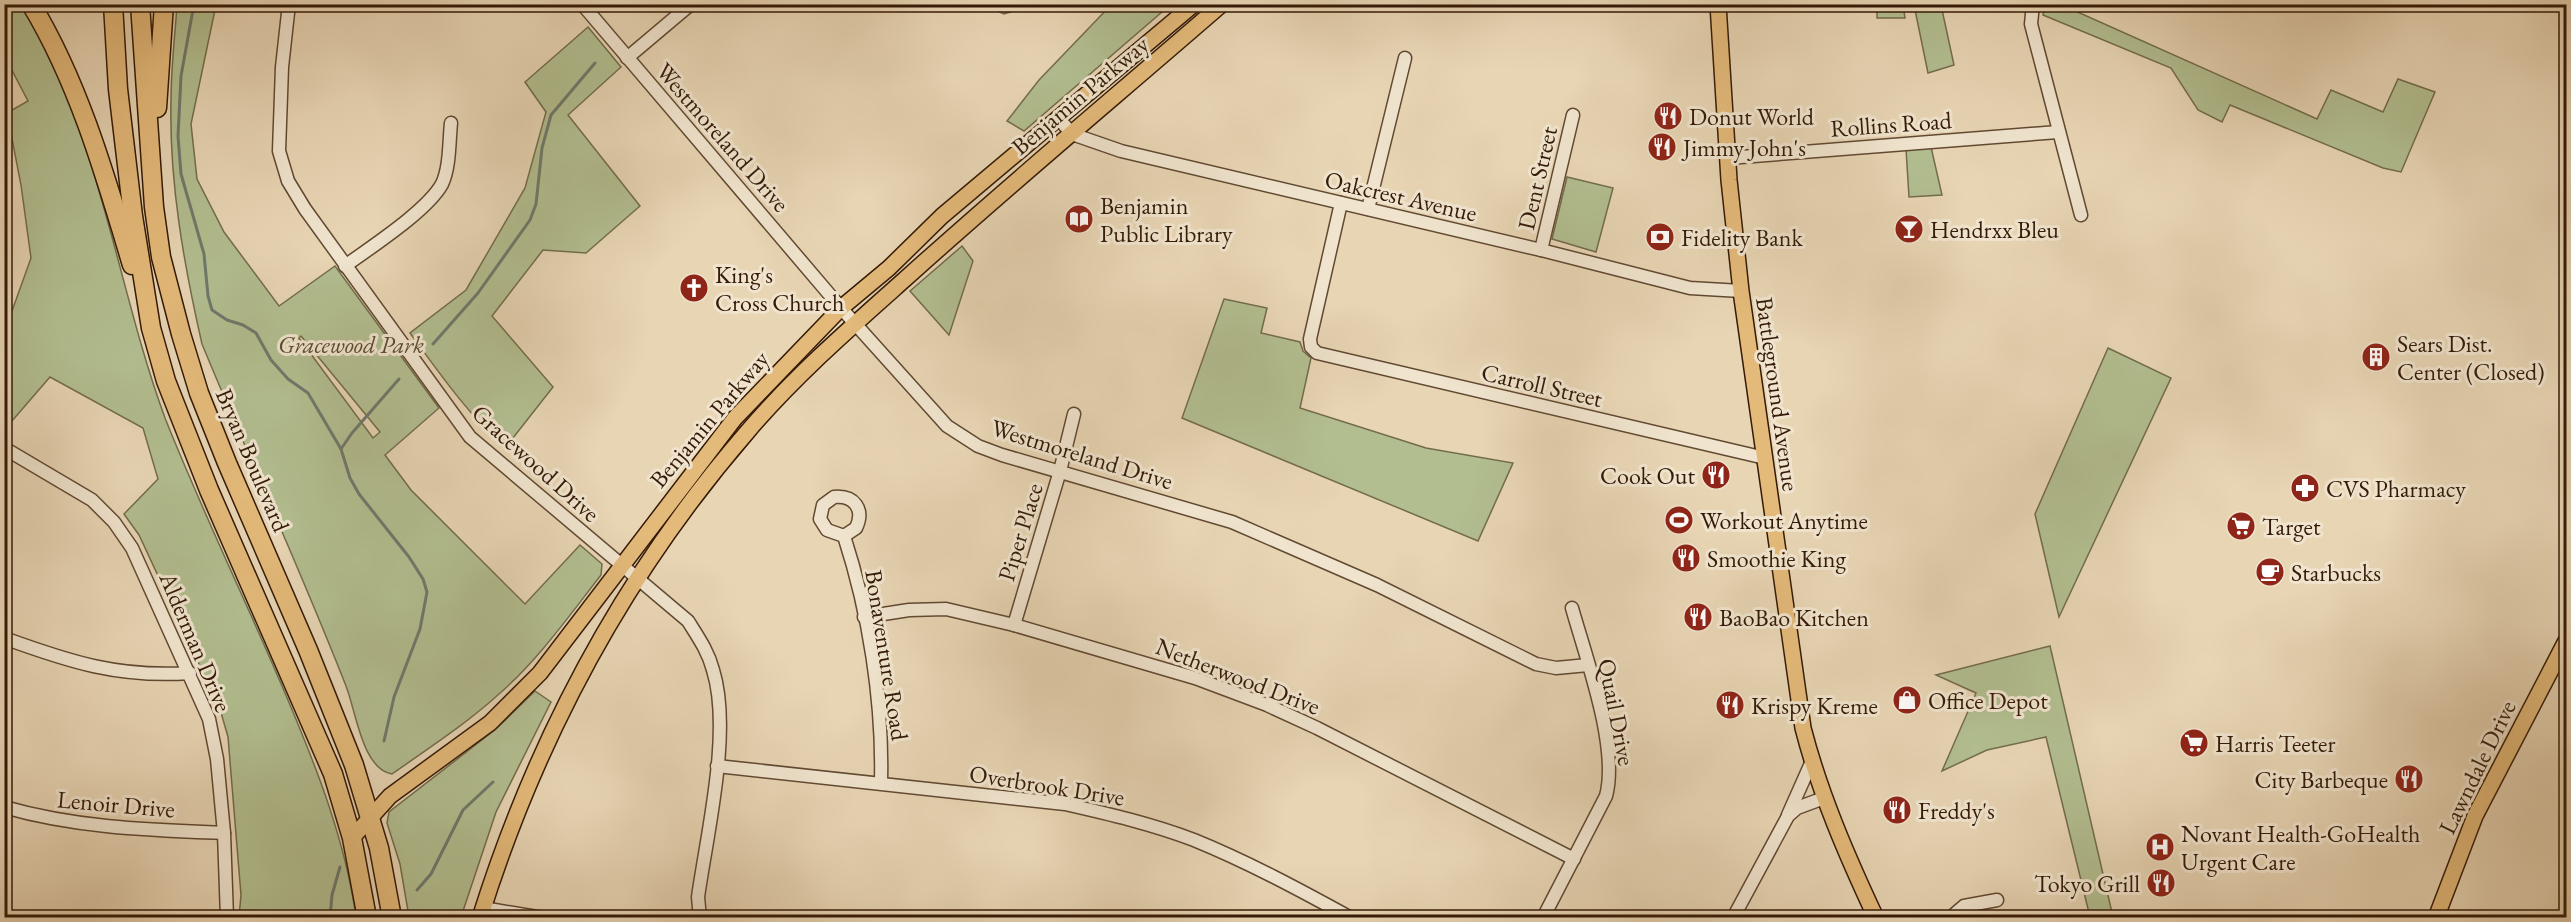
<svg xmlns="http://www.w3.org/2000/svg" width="2571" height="922" font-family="'EB Garamond',serif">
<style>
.green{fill:#b2be90;stroke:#736c4c;stroke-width:1.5;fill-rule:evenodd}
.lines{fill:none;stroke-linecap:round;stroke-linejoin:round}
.stream{stroke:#6f796c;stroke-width:3}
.minor-casing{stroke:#614932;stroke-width:15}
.major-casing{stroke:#341a07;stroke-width:18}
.highway-casing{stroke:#341a07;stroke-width:21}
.minor{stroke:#f0e4ce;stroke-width:12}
.major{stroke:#e4ba7a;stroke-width:15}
.highway{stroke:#e4ba7a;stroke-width:18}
.labels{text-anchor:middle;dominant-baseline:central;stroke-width:6;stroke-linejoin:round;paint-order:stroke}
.street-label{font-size:24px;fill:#341a07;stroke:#f0e4ce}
.poi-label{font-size:24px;fill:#341a07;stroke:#f0e4ce;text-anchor:start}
.park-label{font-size:24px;font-style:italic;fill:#5a4b30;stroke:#f0e4ce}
</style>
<rect width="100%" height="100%" fill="#e8d5b4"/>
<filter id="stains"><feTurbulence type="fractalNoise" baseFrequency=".00333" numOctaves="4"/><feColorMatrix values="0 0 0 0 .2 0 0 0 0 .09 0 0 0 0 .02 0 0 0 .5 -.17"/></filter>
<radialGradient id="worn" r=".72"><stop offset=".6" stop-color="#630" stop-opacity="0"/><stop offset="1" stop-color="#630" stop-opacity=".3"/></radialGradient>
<!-- green -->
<g class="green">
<path d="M22 4C98 125 116 285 165 418 202 511 246 601 285 693 316 766 345 839 356 917H239L241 895 228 737 220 709 139 535 124 514 158 479 143 428 50 377 5 429V325H7L31 258 21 185 7 113 28 101 4 55 5 5Z"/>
<polygon points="981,4 1033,4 1033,5 1004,14"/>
<path d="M177 5H216L191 124 197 179 224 232 279 306 335 266 439 408 385 455 411 490 525 604 580 545 602 564 601 575C569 616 538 660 499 694 466 724 429 748 392 774 362 769 356 711 346 686 301 571 249 458 202 344 184 265 169 182 171 100 171 68 175 36 177 5ZM301 336 380 432 373 438 299 338Z"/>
<polygon points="1111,5 1170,5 1024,131 1007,121 1039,80"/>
<polygon points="1877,5 1903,5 1905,18 1877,18"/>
<polygon points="1914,5 1941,5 1954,65 1928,73"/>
<polygon points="2045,5 2062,5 2317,119 2331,90 2383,112 2398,79 2435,92 2401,172 2383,168 2230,105 2222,122 2198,110 2171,68 2043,15"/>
<path d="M588 27 621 67 568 115 640 206 586 253 543 250 492 316 553 387 505 448C468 414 440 374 410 333L466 290 525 188 546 112 525 82Z"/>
<polygon points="1931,147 1942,195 1909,197 1906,149"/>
<polygon points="1567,177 1613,188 1596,252 1552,239"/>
<polygon points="962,246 973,261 949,335 910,291"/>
<polygon points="1224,299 1267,308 1261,333 1300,342 1303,351 1311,358 1300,408 1426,448 1513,463 1478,541 1182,418"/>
<polygon points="2108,348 2171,378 2059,617 2035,514"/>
<polygon points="2050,646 2113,917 2090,917 2046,737 1987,750 1942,771 1976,693 1936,675"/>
<polygon points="535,691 551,702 496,812 461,917 409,917 400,864 387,823 389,812 496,729"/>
</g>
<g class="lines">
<!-- stream -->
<g class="stream">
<polyline points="194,4 181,76 178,136 181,174 204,254 208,296 212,310 227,320 243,325 256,333 271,360 288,379 308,393 341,449 350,478 359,494 409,557 423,579 427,592 420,629 394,697 384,741"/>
<polyline points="433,344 478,293 530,220 536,204 542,148 551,115 595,63"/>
<polyline points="341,449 352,433 399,379"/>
<polyline points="417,890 431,874 463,810 493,782"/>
<polyline points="330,918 332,895 340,867"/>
</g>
<!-- minor casing -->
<g class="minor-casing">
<g id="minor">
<path d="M289 4 282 67 279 151 288 181 305 209 470 437 688 621C698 637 708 651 713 670 732 731 707 833 698 897L700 918"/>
<polyline points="582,4 841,308 947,426 978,446 1002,455 1232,522 1377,585 1536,664 1556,668 1588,665"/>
<polyline points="2033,4 2031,24 2081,215"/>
<polyline points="2382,4 2404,4"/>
<polyline points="627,58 691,4"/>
<polyline points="1060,120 1072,134 1121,151 1541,250 1690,288 1741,291"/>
<polyline points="1728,158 2058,132"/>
<polyline points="1341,203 1310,339 1311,347 1317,353 1765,458"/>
<polyline points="1368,209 1405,58"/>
<polyline points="1541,250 1573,115"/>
<path d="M345 266C371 247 427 211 442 184 450 167 449 142 451 123"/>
<polyline points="4,448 92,500 114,522 132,548 209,719 217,759 224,833 227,918"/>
<path d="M844 536 827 530 820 519 823 505 834 497C854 495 865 509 856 528L844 536C869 613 883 701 881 782"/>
<polyline points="864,617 909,610 946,609 1014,625 1195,678 1267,705 1317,728 1574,859"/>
<polyline points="1014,625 1060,471 1074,414"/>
<path d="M4 638C70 662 119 678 190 673"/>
<path d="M717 766 1065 804C1109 814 1152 824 1194 840 1248 862 1300 890 1351 918"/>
<path d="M4 807C77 828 149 830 224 833"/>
<polyline points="1788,815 1812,761"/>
<polyline points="483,908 543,918"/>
<path d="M1543 918 1606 796C1619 747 1586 658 1572 608"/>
<polyline points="1733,918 1788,816 1797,808 1824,798"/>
<polyline points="1950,918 1964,906 1997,900"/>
</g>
</g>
<!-- major casing -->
<g class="major-casing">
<g id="major">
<path d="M1718 4 1729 180 1741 291 1803 728C1820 794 1847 856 1876 918"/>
<polyline points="352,838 390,796 490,723 540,673 735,418 841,308 889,268 942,216 1194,4"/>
<path d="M480 918C536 739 625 573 748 431 795 376 850 328 904 280 1008 186 1116 96 1222 4"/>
<polyline points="2436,918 2475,816 2566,641"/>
</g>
</g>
<!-- highway casing -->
<g class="highway-casing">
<g id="highway">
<path d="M31 4C79 83 106 178 132 265"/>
<polyline points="113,4 118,89 133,216 151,328 166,381 209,490 333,774 352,838 367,918"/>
<polyline points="140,4 154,207 161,257 181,334 199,393 227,463 308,650 354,765 379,848 392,918"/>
<polyline points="157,108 164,4"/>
</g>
</g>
<!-- minor -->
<use href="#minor" class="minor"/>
<!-- major -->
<use href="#major" class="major"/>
<!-- highway -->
<use href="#highway" class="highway"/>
</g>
<!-- icons -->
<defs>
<g id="restaurant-disc" transform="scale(1.5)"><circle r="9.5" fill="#8f2418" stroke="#f0e4ce"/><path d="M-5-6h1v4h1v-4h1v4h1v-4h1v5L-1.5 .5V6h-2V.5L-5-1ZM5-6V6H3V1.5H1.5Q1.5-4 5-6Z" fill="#fff"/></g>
<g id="library-disc" transform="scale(1.5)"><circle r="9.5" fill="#8f2418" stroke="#f0e4ce"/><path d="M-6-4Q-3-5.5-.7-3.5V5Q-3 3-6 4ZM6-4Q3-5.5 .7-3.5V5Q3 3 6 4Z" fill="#fff"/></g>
<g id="bar-disc" transform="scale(1.5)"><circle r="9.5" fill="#8f2418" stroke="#f0e4ce"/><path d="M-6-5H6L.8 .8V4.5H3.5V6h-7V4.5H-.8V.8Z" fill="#fff"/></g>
<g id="bank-disc" transform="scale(1.5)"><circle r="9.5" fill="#8f2418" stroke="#f0e4ce"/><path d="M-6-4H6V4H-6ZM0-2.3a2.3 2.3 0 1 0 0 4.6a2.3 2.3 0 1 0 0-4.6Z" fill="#fff"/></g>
<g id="church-disc" transform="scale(1.5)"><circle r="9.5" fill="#8f2418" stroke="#f0e4ce"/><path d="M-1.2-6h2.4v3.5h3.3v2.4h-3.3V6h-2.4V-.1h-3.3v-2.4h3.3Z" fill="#fff"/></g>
<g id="building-disc" transform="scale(1.5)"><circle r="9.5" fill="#8f2418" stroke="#f0e4ce"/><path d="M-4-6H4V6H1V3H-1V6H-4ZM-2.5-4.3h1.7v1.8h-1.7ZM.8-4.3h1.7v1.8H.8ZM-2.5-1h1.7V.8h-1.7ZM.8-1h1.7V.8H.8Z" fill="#fff"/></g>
<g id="pharmacy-disc" transform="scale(1.5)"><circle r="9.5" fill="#8f2418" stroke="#f0e4ce"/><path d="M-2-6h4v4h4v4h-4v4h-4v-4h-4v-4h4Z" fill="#fff"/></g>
<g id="stadium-disc" transform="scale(1.5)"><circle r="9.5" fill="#8f2418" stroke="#f0e4ce"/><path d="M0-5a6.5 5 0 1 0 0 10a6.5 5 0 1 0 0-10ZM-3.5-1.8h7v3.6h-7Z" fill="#fff"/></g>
<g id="supermarket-disc" transform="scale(1.5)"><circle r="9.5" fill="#8f2418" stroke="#f0e4ce"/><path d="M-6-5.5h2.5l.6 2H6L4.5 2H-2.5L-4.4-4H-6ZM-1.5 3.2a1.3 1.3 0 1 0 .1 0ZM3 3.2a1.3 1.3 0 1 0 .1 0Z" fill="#fff"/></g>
<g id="cafe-disc" transform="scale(1.5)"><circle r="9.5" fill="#8f2418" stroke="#f0e4ce"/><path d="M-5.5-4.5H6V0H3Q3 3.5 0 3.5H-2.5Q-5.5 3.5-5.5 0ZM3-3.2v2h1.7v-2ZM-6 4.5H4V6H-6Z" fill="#fff"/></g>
<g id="shop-disc" transform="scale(1.5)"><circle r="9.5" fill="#8f2418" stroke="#f0e4ce"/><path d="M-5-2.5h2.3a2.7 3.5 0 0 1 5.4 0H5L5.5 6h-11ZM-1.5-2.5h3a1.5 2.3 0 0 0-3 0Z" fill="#fff"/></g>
<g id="hospital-disc" transform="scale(1.5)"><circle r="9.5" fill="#8f2418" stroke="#f0e4ce"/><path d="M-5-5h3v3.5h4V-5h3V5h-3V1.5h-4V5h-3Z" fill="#fff"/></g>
</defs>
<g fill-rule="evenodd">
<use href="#restaurant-disc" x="1668" y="116"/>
<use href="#restaurant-disc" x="1662" y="147"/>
<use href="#library-disc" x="1079" y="219"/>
<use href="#bar-disc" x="1909" y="229"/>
<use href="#bank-disc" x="1660" y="237"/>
<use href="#church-disc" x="694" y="288"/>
<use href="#building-disc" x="2376" y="357"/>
<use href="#restaurant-disc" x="1716" y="475"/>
<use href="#pharmacy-disc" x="2305" y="488"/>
<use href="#stadium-disc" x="1679" y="520"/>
<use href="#supermarket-disc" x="2241" y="526"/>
<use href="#restaurant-disc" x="1686" y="558"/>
<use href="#cafe-disc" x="2270" y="572"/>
<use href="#restaurant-disc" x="1698" y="617"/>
<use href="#shop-disc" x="1907" y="700"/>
<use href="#restaurant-disc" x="1730" y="705"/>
<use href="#supermarket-disc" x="2194" y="743"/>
<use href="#restaurant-disc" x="2409" y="779"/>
<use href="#restaurant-disc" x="1897" y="810"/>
<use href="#hospital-disc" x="2160" y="847"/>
<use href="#restaurant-disc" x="2161" y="883"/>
</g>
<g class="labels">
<!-- street labels -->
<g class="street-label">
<text transform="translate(1080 95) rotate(-40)">Benjamin Parkway</text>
<text transform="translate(1891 124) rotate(-4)">Rollins Road</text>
<text transform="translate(723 137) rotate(49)">Westmoreland Drive</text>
<text transform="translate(1537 178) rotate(-77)">Dent Street</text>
<text transform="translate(1401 196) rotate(13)">Oakcrest Avenue</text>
<text transform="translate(1542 385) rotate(13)">Carroll Street</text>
<text transform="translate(1778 394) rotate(82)">Battleground Avenue</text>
<text transform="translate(709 419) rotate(-50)">Benjamin Parkway</text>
<text transform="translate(1082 454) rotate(17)">Westmoreland Drive</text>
<text transform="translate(253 460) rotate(67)">Bryan Boulevard</text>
<text transform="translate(536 463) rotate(42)">Gracewood Drive</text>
<text transform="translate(1020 532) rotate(-73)">Piper Place</text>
<text transform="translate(196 642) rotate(67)">Alderman Drive</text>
<text transform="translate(887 655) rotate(81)">Bonaventure Road</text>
<text transform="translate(1238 676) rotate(21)">Netherwood Drive</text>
<text transform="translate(1617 712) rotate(79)">Quail Drive</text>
<text transform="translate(2477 767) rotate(-64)">Lawndale Drive</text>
<text transform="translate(1047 785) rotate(9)">Overbrook Drive</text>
<text transform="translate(116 804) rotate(5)">Lenoir Drive</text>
</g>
<!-- poi labels -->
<g class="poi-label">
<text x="1689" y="116">Donut World</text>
<text x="1683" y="147">Jimmy John's</text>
<text x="1100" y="205">Benjamin<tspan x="1100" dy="28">Public Library</tspan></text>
<text x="1930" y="229">Hendrxx Bleu</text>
<text x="1681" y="237">Fidelity Bank</text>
<text x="715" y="274">King's<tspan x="715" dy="28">Cross Church</tspan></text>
<text x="2397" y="343">Sears Dist.<tspan x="2397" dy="28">Center (Closed)</tspan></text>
<text x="1695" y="475" text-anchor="end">Cook Out</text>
<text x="2326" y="488">CVS Pharmacy</text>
<text x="1700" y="520">Workout Anytime</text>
<text x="2262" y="526">Target</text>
<text x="1707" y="558">Smoothie King</text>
<text x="2291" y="572">Starbucks</text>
<text x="1719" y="617">BaoBao Kitchen</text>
<text x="1928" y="700">Office Depot</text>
<text x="1751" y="705">Krispy Kreme</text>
<text x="2215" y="743">Harris Teeter</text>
<text x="2388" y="779" text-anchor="end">City Barbeque</text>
<text x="1918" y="810">Freddy's</text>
<text x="2181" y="833">Novant Health-GoHealth<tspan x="2181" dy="28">Urgent Care</tspan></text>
<text x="2140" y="883" text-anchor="end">Tokyo Grill</text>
</g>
<!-- park labels -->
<g class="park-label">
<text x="351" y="344">Gracewood Park</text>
</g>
</g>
<!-- margin -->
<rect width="2571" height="922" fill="none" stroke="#e8d5b4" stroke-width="24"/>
<rect x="6" y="6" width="2559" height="910" fill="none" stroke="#341a07" stroke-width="3"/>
<rect x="12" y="12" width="2547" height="898" fill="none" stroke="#341a07" stroke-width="1.5"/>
<rect width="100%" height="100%" filter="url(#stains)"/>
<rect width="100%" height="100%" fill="url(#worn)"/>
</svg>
